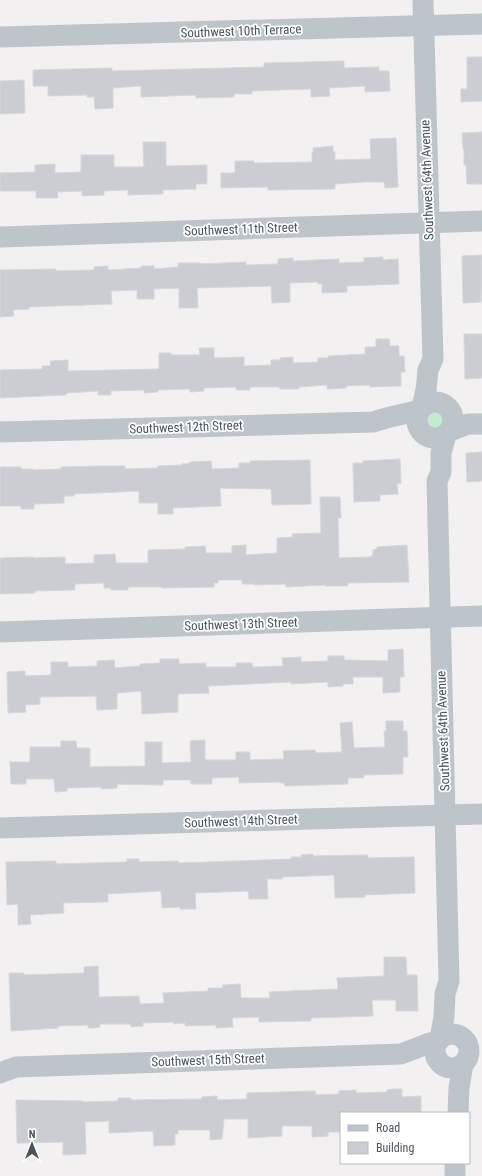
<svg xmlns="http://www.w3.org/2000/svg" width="482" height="1176" font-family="'Roboto Condensed',sans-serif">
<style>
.green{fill:#c3ebd0}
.building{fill:#cbcdd2;stroke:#d4d7db}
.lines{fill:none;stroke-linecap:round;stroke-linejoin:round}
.minor{stroke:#bdc5cb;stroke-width:21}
.labels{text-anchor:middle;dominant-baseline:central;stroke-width:3.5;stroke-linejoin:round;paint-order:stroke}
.street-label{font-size:13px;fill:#4a545c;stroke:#fff}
</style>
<rect width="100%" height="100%" fill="#f2f0f0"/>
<!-- green -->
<circle class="green" cx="435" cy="419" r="9"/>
<!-- building -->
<g class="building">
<polygon points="467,57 482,57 482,101 461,102 461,89 467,89"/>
<polygon points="344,61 344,68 379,67 379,71 389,71 390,91 365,92 365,86 329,88 330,96 311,97 311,89 252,91 252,94 234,94 234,97 196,98 196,95 141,97 141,86 113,88 113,108 95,109 94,97 87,97 87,95 48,96 48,86 33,86 33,70 112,68 112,71 264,67 264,63"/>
<polygon points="24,80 25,113 0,114 0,81"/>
<polygon points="482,132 482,184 467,184 466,165 464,165 464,149 463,149 462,133"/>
<polygon points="396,138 398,187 385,188 384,182 364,182 335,184 335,189 268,190 268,187 221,188 221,173 235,173 235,161 254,161 254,163 312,162 312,153 313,153 313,148 333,146 333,152 335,152 335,160 371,159 370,139"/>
<polygon points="143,142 166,142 166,166 207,165 207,184 196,184 196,189 163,190 163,194 128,195 128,190 104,191 104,195 82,196 82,191 57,192 58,198 36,198 36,191 0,191 0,173 35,172 35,165 55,164 55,173 81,172 81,155 114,155 114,167 144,167"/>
<polygon points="482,255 481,302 463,303 462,256"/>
<polygon points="383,257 383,260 398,259 399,284 347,286 347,292 322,293 322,284 318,284 318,282 290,283 290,302 272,303 271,286 197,288 198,308 179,308 179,288 154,289 154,299 137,299 137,290 111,291 112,304 29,307 29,309 13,310 14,316 0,317 0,270 56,269 56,271 94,270 94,267 108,266 108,270 141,268 141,266 154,266 154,269 178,267 178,263 200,263 200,264 246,262 246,265 278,264 278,259 293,258 293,261 339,259 339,263 364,262 364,258"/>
<polygon points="464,334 482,334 482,378 465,379"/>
<polygon points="376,339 389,339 390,346 399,346 399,356 404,356 405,372 401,372 401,386 370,387 370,385 346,386 346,388 327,389 327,385 299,387 299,389 280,389 279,387 250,387 250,390 236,390 236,387 204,388 204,391 190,392 190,389 158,390 158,392 144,393 144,390 111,391 111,395 98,395 98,391 66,393 66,395 0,398 0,370 42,369 42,366 51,366 50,361 68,360 68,371 159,369 159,353 171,353 171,355 200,355 199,348 214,348 214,358 244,357 244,366 271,365 271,360 280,360 280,358 293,357 293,363 318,362 318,358 328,358 328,356 365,354 365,347 376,347"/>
<polygon points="482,452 482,481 467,482 466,453"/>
<polygon points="400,459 401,483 397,484 398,494 380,495 380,501 354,502 353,463 363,463 363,461"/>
<polygon points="310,460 311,504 272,505 271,489 220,488 221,506 173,508 173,514 158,514 158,503 139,503 139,491 74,494 74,496 64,496 64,503 34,504 34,509 21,509 21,506 0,506 0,467 21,467 21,469 33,469 33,470 61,469 61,467 101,466 125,466 125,469 158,468 158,466 182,465 182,464 190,463 190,462 211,461 212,469 239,468 239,463 250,463 250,461"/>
<polygon points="320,497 340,497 341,518 338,518 339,558 371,557 371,556 373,556 373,550 377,549 377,547 407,545 409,582 348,583 348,586 325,586 325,585 286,587 286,584 254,585 254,584 242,584 242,580 218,580 218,583 214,583 214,587 162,588 162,587 128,587 128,590 111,590 111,588 104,588 104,583 75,584 75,590 35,591 35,593 0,594 0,558 33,557 34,558 65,557 65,564 94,563 94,555 115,554 116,563 148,563 148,550 185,549 185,547 205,546 206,553 232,553 232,546 246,545 246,555 277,553 277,538 293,537 292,534 321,533"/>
<polygon points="403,649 404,677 400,677 400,692 383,693 383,677 353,677 353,684 343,684 343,686 328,687 328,682 291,684 291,682 208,686 209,693 178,694 178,712 142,714 141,691 117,693 117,709 97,710 96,696 40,697 40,704 25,705 26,712 8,713 7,672 25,671 25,676 51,675 51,662 68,662 68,667 97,666 97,661 114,660 115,668 140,666 140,664 160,663 160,659 179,659 179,664 206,663 206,667 236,667 236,663 252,663 253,667 283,666 282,658 301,657 301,662 328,661 328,656 344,656 344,660 388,661 388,650"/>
<polygon points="386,721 403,721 403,731 407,731 408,757 403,757 403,774 364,775 364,778 348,778 348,784 285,786 284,783 280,783 279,782 239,783 239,777 212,778 212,784 191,784 191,780 163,780 163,785 117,784 117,788 101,789 101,787 67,788 67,791 55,792 54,779 26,779 26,784 11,784 10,762 30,762 30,747 61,747 61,741 76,741 77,748 90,748 90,767 145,766 145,742 162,742 162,763 191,762 190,741 205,740 205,760 236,760 236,752 250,752 250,760 284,759 283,751 315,750 316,753 342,752 340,723 352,722 354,748 385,747 384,731 386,731"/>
<polygon points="313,854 313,856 368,855 368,858 414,857 415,893 365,895 365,897 335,898 334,875 282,877 282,879 267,879 268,899 249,899 248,891 195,893 196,909 180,909 180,907 162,908 161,891 108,894 108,902 63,903 64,913 30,915 31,924 18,925 18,904 7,905 6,862 56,861 56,864 127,862 127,859 139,859 139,862 178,861 178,863 291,859 291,857 301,857 301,855"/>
<polygon points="384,957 406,957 407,975 417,975 418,1011 396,1011 396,1000 372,1000 373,1016 311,1018 311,1021 259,1022 259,1017 232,1018 233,1027 216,1028 216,1025 185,1026 185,1023 174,1024 174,1022 143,1023 143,1026 131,1027 130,1024 100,1024 100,1027 94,1028 88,1028 88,1025 58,1026 58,1028 11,1031 9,973 24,973 24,975 84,973 84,967 98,966 99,997 139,996 140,1004 164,1003 163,993 208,991 208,988 223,988 223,985 240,984 241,998 270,998 269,992 338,989 337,978 384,976"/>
<polygon points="394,1089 402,1089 402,1097 421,1096 421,1113 341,1113 341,1132 328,1132 328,1136 312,1137 312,1126 282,1126 282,1136 248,1138 248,1119 224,1119 222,1139 210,1140 210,1130 178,1130 178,1134 175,1134 175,1145 154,1146 153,1131 109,1133 109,1121 85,1122 86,1154 63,1155 63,1142 17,1143 16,1100 83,1101 83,1102 118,1101 118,1098 131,1098 131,1100 202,1099 202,1097 217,1096 217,1100 247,1099 247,1093 315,1091 316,1095 339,1094 339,1091 356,1090 356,1093 387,1092 387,1090"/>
</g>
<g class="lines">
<!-- minor -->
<g class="minor">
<polyline points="0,37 482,24"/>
<polyline points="0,237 482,221"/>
<circle cx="435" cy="420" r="18"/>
<polyline points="422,407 426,390 428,370 433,359 423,0"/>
<polyline points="450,431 468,424 482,424"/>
<path d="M0 432 373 422C388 417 404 414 420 410"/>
<polyline points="0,632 482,616"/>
<polyline points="0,828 482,814"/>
<circle cx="452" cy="1051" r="17"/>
<polyline points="440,1039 444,1017 445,994 449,981 437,481 441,472 441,453 446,435"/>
<polyline points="0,1073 16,1067 401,1054 427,1044 438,1041"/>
<polyline points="458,1113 459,1088 463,1064"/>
<polyline points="455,1163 455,1176"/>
</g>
</g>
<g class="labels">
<!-- street labels -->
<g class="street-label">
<text transform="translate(241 31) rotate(-2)">Southwest 10th Terrace</text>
<text transform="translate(427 180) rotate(-92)">Southwest 64th Avenue</text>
<text transform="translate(241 229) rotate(-2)">Southwest 11th Street</text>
<text transform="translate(186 427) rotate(-2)">Southwest 12th Street</text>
<text transform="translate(241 624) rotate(-2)">Southwest 13th Street</text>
<text transform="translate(443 731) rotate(-92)">Southwest 64th Avenue</text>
<text transform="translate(241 821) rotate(-2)">Southwest 14th Street</text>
<text transform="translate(208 1060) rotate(-2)">Southwest 15th Street</text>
</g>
</g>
<!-- legend -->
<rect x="340" y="1112" width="130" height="52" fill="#ffffff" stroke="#b7bbbe"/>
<rect x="348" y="1125" width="20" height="6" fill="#bdc5cb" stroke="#b7bbbe"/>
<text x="376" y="1132" font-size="12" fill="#4a545c">Road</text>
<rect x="348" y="1142" width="20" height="12" fill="#cbcdd2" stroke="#b7bbbe"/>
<text x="376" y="1152" font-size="12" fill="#4a545c">Building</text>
<!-- north arrow -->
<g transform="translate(32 1144)" stroke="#ffffff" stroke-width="3" paint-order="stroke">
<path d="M0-3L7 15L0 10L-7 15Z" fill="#4a545c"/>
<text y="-6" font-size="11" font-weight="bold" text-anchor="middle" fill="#4a545c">N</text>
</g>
</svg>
